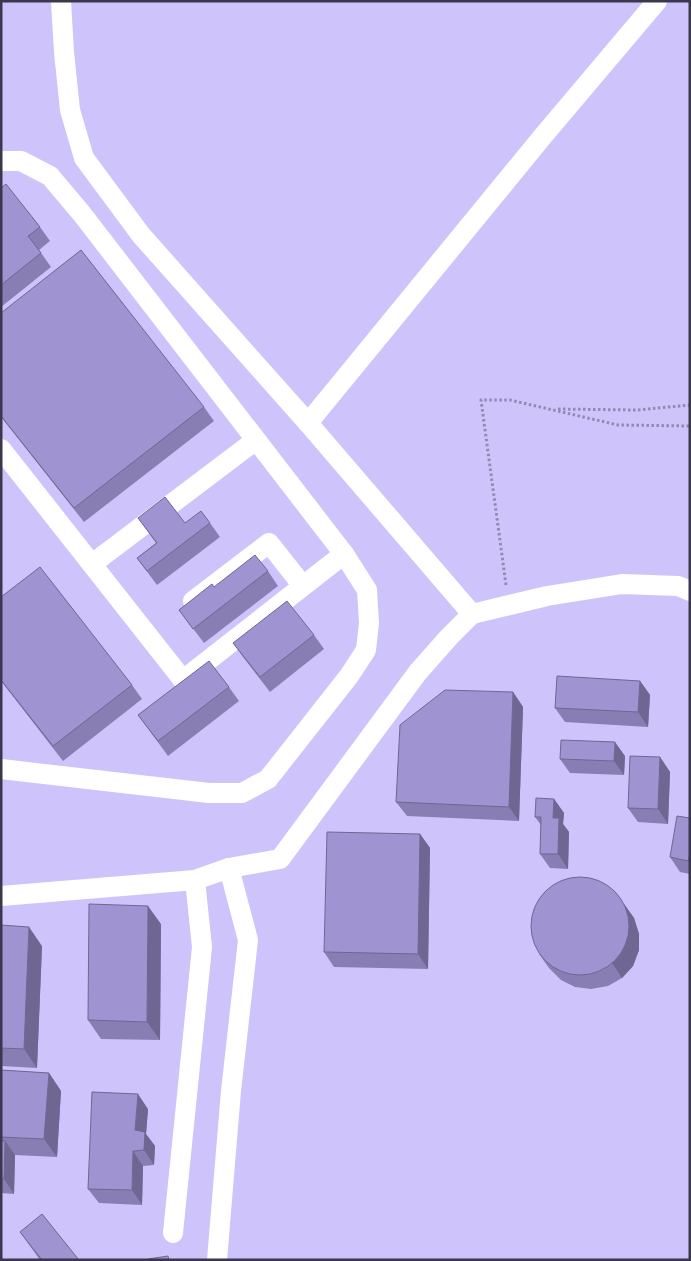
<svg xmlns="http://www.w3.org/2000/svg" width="691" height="1261" font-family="Poppins,sans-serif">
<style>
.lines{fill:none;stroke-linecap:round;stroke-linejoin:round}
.path{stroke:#918ab3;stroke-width:3;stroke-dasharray:2.5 2.5;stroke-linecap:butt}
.minor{stroke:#fff;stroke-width:20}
.wall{fill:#897eb4}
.shaded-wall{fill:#6f6792}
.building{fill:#9f93d1;stroke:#6f6792}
</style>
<rect width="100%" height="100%" fill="#cec4fb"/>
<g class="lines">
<!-- path -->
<g class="path">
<polyline points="558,409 637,410 690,405"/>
<polyline points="506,585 481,400 510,400 618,425 690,426"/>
</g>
<!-- minor -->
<g class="minor">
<polyline points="61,1 64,52 70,110 84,158 141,235 308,423"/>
<polyline points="1,161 21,161 50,176 82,214 344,554 367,590 369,623 366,650 349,676 268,779 242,793 209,793 1,769"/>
<polyline points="1,449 183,680 344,554"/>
<polyline points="92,564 256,440"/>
<polyline points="193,601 269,543 303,586"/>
<polyline points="472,614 547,596 622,584 678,586 690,591"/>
<polyline points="1,896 195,880 229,868 280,859 418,672 449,637 472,614 308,423 543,136 657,1"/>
<polyline points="173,1233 202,947 195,880"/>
<polyline points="217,1260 231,1091 248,940 229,868"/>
</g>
</g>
<!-- wall -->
<g class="wall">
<polygon points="1,188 40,227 50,241 39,250 51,267 1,307"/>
<polygon points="1,313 204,407 214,421 84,522 1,417"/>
<polygon points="138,518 185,523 210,523 220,537 157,585 137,558 156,543"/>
<polygon points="268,571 278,586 204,643 179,610 214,587"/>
<polygon points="1,597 132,685 142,699 63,761 1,681"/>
<polygon points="314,635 324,649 270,692 243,657 233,643"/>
<polygon points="640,681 650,695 648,727 565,722 555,708"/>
<polygon points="229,687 239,701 168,756 138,715"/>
<polygon points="513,692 523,707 519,821 407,816 396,802"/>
<polygon points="625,756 624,775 570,773 560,759"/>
<polygon points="660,757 670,772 668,824 638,822 628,808"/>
<polygon points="554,799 564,813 563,824 569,832 568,869 550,868 540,854 541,825 535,817"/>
<polygon points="690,818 690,874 680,872 670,857"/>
<polygon points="420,834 430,848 428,969 334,967 324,952"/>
<polygon points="624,904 634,918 639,934 639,950 633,966 622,978 608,986 591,989 575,987 561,980 549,968 539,954"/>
<polygon points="161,924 160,1040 101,1039 88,1020"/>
<polygon points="1,925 42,946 37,1068 1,1066"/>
<polygon points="1,1070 49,1073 61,1091 57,1157 15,1155 14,1194 1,1193"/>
<polygon points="148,1109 146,1134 155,1146 154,1165 143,1166 142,1205 99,1203 88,1189"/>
<polygon points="20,1232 79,1260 40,1260"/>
</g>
<!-- shaded-wall -->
<g class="shaded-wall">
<polygon points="640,681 650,695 648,727 638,712"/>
<polygon points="513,692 523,707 519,821 509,807"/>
<polygon points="615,742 625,756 624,775 614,761"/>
<polygon points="660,757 670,772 668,824 658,809"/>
<polygon points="554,799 564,813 563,824 569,832 568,869 558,854 553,818"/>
<polygon points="420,834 430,848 428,969 418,954"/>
<polygon points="624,904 634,918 639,934 639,950 633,966 622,978 612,963"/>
<polygon points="148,906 161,924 160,1040 147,1022"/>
<polygon points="29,927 42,946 37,1068 24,1049"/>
<polygon points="49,1073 61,1091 57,1157 44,1139"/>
<polygon points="138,1094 148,1109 146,1134 155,1146 154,1165 144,1150 135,1130"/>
<polygon points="5,1141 15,1155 14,1194 4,1179"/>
<polygon points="133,1151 143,1166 142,1205 132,1190"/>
</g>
<!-- building -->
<g class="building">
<polygon points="6,184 40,227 28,236 41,253 1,285 1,188"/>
<polygon points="81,250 204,407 74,508 1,416 1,313"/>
<polygon points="165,497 185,523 201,511 210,523 147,571 137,558 157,543 138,518"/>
<polygon points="255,555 268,571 193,629 179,610 212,584 214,587"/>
<polygon points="40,567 132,685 53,746 1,680 1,597"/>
<polygon points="287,601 314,635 260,677 233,643"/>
<polygon points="209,661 229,687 158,741 138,715"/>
<polygon points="557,676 640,681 638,712 555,708"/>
<polygon points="445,690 513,692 509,807 396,802 400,725"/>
<polygon points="561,740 615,742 614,761 560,759"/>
<polygon points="630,756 660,757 658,809 628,808"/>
<polygon points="536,798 554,799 553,818 559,818 558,854 540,854 541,817 535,817"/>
<polygon points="677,816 690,818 690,853 688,861 670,857"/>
<polygon points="327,832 420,834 418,954 324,952"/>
<circle cx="580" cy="926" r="49"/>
<polygon points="89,904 148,906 147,1022 88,1020"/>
<polygon points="1,925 29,927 24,1049 1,1048"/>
<polygon points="1,1070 49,1073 44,1139 1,1137"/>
<polygon points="92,1092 138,1094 135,1130 145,1132 144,1150 133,1151 132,1190 88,1189"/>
<polygon points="1,1141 5,1141 4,1179 1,1179"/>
<polygon points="42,1214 79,1260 42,1260 20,1232"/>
<polygon points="168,1256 169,1260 148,1260 148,1259"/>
</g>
<!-- border -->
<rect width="691" height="1261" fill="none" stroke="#3b374d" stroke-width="5"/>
</svg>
